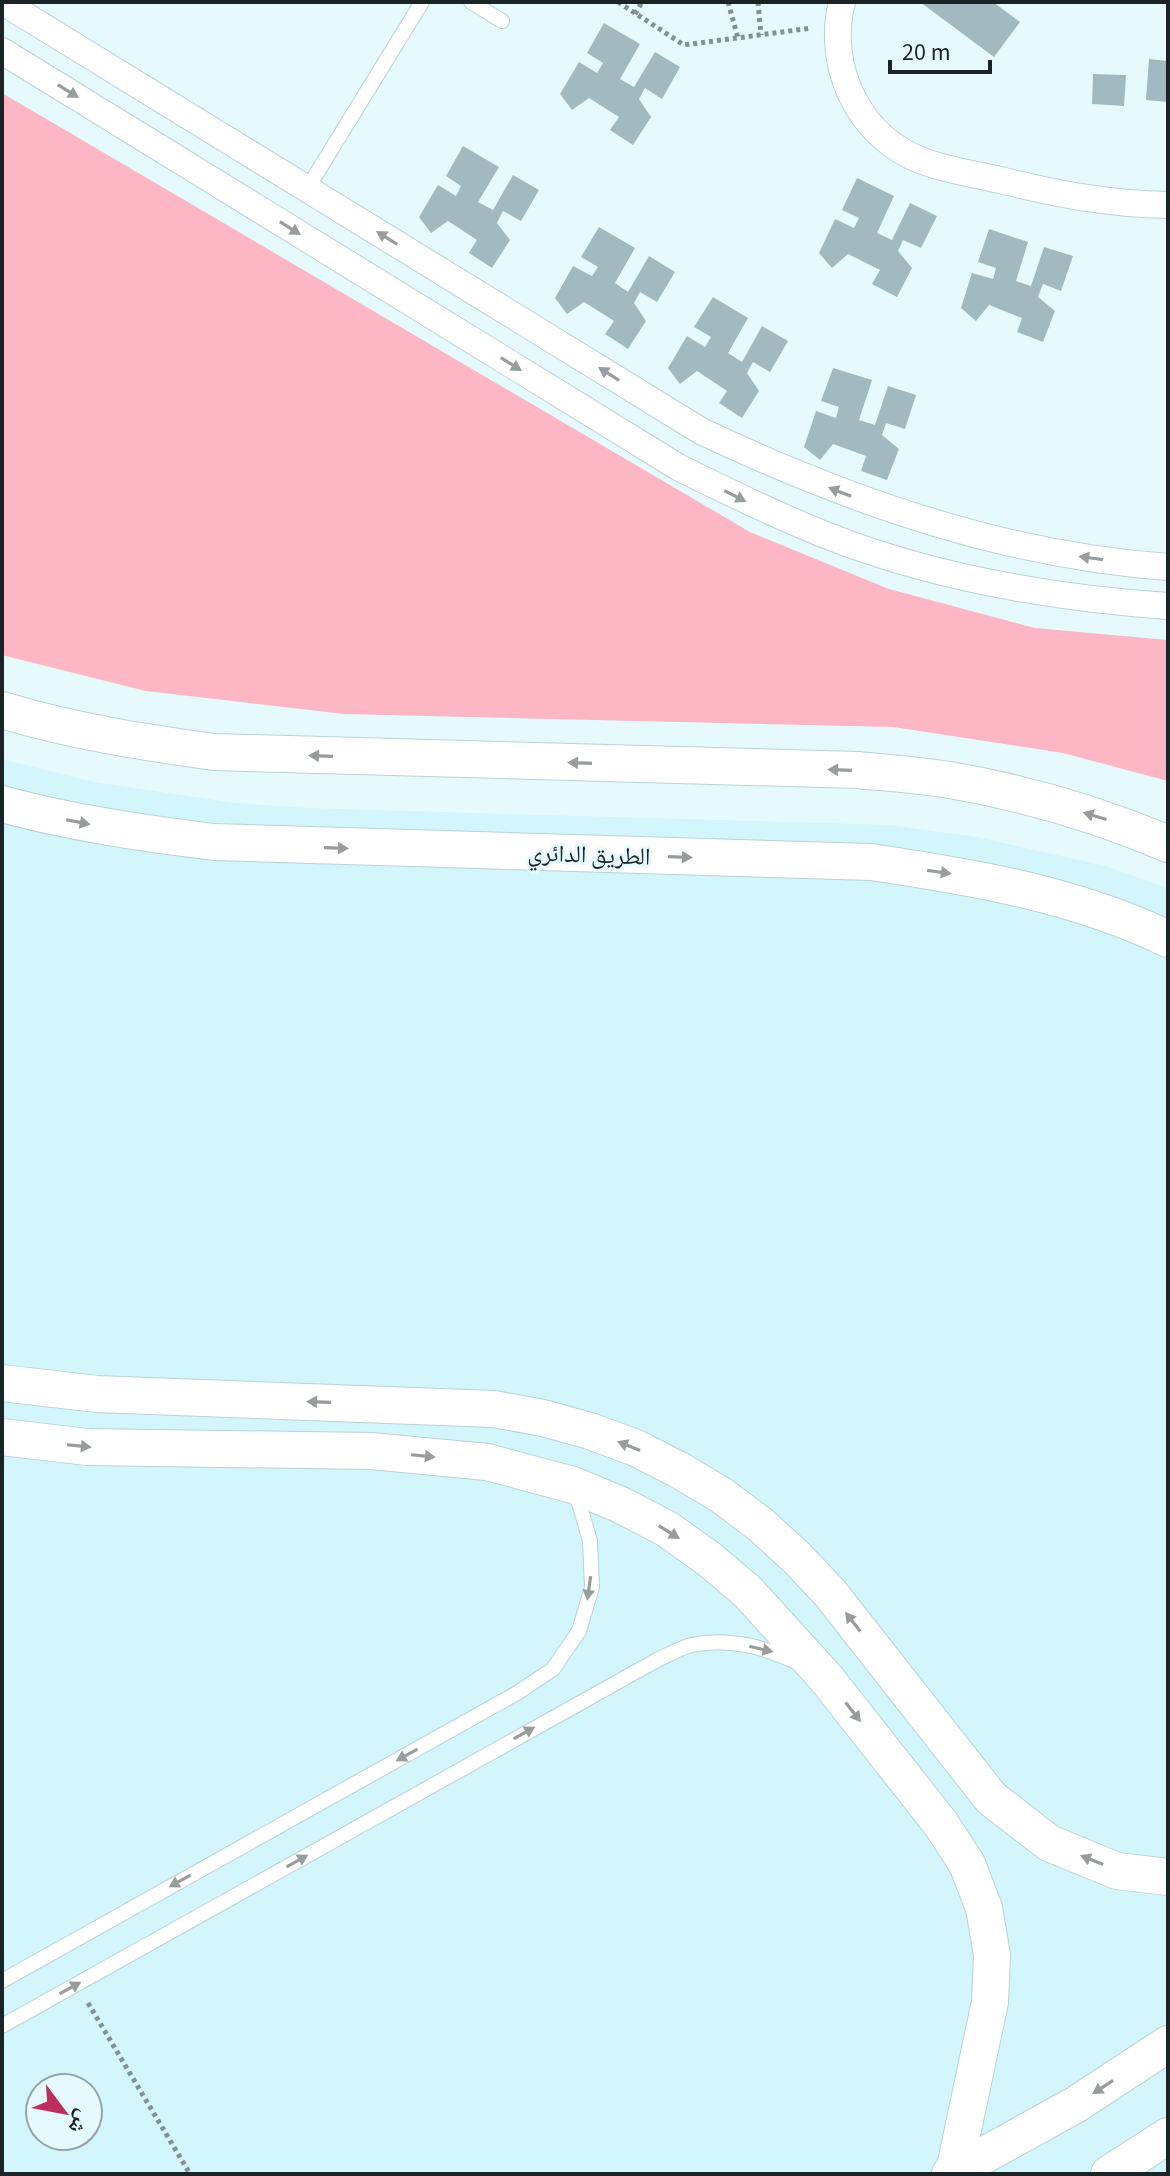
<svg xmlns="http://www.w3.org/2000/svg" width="1170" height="2176" font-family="'Source Sans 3','Noto Naskh Arabic',sans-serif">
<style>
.built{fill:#d3f5fc;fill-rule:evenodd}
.green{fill:#fcb6c4}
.building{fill:#a2babf}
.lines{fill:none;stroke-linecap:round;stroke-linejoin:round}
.lane-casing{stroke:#b9d2d7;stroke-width:16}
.street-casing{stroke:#b9d2d7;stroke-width:28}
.secondary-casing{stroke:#b9d2d7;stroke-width:38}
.path{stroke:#829194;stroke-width:5;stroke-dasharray:4 4;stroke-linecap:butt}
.lane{stroke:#fff;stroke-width:14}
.street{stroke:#fff;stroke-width:26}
.secondary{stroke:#fff;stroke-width:36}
.oneway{fill:#989c9d}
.labels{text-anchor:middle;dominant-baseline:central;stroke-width:6;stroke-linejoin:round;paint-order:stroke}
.street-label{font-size:24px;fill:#1a2325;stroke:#e6fafe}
</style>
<rect width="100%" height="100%" fill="#e6fafe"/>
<!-- built -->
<path class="built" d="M2 759 94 782 235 803 306 808 890 825 977 837 1105 866 1168 888V2174H2ZM40 2088H88V2136H40Z"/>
<!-- green -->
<polygon class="green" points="2,93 750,532 889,589 1035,628 1168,640 1168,781 1063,753 893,727 344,714 146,691 2,655"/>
<!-- building -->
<g class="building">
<polygon points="920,2 993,2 1020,22 994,57"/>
<polygon points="604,23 640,44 620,79 634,87 655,52 680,67 662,99 645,88 639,99 651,117 633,145 610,130 619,117 589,98 572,110 560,94 579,62 597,73 603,63 587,53"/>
<polygon points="1149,59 1168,61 1168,102 1146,100"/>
<polygon points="1093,74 1126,75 1124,106 1092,104"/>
<polygon points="463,146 499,167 478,202 493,210 513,175 539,190 521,221 503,211 497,223 510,240 492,268 469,253 477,240 448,221 431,233 419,217 438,185 456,196 461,186 446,176"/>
<polygon points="857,178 894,196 877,233 892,240 910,203 937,216 921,248 903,240 898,251 912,268 897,297 872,284 880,270 848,254 832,268 819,253 835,219 854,228 859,218 842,210"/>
<polygon points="599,227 635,248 615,283 628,292 649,256 675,272 657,302 640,292 634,303 646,321 628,349 605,334 614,321 584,302 567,314 555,298 573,266 592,276 598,267 581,257"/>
<polygon points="989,229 1028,242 1016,281 1031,286 1044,247 1073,256 1061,291 1043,284 1038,297 1055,311 1043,342 1017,332 1022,318 989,305 976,321 961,308 972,273 993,279 996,268 978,262"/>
<polygon points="713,297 748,318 728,353 742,362 762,326 788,341 770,372 753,362 747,373 759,391 742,418 719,403 727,391 697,371 680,384 668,368 687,336 705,347 711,337 694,327"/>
<polygon points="833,368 872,380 859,420 875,425 888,386 916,395 905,429 886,423 882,435 899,449 887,480 861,471 866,456 833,444 820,460 804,447 816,411 836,418 839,407 821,401"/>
</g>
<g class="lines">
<!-- lane casing -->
<g class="lane-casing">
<g id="lane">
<polyline points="471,2 502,21"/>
<polyline points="307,189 422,2"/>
<polyline points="2,1981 517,1693 553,1669 579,1631 592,1587 590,1541 575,1489"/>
<path d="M2 2026 657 1660C668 1655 680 1648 692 1645 727 1637 765 1647 796 1662"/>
</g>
</g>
<!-- street casing -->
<g class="street-casing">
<g id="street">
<path d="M3 2 701 431C849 501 1003 555 1168 567"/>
<path d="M842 2C827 62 854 128 911 156 938 169 971 173 1000 180 1058 194 1108 204 1168 205"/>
<path d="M2 51 678 467C728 492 777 516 828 536 935 578 1054 598 1168 606"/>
</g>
</g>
<!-- secondary casing -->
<g class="secondary-casing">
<g id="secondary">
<path d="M2 710C71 731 142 742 214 752L858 770C889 773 920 775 950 780 1025 793 1098 814 1168 844"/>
<path d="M2 804C72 823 142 833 214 842L871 862C972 877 1075 894 1168 939"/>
<polyline points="2,1383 97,1394 494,1409 543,1418 590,1431 636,1448 679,1470 721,1495 761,1525 797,1558 830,1593 991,1798 1049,1843 1117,1871 1168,1877"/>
<polyline points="2,1437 87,1447 371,1451 487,1462 573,1485 621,1505 667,1529 709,1559 748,1592 826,1678 941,1824 967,1864 984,1908 992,1955 990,2002 954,2172"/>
<polyline points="950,2174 1075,2105 1168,2044"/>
<polyline points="1109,2174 1168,2136"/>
</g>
</g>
<!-- path -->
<g class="path">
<polyline points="618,2 684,45 812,28"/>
<polyline points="728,2 738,38"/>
<polyline points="758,2 761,35"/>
<polyline points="635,14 642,2"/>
<polyline points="88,2003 190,2174"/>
</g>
<!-- lane -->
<use href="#lane" class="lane"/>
<!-- street -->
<use href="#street" class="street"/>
<!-- secondary -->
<use href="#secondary" class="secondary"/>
</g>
<!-- one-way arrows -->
<defs><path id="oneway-solid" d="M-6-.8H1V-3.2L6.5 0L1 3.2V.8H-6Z" transform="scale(2)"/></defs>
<g class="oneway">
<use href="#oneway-solid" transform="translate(68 91) rotate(32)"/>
<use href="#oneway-solid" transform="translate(290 228) rotate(32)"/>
<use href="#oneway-solid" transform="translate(387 238) rotate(-148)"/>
<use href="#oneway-solid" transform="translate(511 364) rotate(32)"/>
<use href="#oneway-solid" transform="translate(609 374) rotate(-148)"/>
<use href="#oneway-solid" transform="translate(840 492) rotate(-159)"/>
<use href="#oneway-solid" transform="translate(735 496) rotate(27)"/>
<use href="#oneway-solid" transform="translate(1091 558) rotate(-172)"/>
<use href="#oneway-solid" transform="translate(321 756) rotate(-178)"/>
<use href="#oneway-solid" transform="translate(580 763) rotate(-178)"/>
<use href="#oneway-solid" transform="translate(840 770) rotate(-178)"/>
<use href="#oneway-solid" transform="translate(1095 816) rotate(-163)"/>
<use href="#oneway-solid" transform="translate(78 822) rotate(11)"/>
<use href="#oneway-solid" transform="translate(336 848) rotate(2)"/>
<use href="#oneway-solid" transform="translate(680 857) rotate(2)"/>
<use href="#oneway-solid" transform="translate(939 872) rotate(8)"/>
<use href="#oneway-solid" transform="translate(319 1402) rotate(-178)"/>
<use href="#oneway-solid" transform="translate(79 1446) rotate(6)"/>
<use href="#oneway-solid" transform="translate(629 1446) rotate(-158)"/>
<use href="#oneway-solid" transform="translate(423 1456) rotate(6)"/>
<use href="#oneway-solid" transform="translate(669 1532) rotate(32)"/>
<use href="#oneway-solid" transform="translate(589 1588) rotate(98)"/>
<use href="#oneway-solid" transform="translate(853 1622) rotate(-128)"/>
<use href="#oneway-solid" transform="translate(761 1649) rotate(13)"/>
<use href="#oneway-solid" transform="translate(853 1712) rotate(52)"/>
<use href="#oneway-solid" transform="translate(524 1733) rotate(-29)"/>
<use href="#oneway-solid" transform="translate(407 1755) rotate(151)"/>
<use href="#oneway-solid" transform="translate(1092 1860) rotate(-158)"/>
<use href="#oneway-solid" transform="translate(297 1861) rotate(-29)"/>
<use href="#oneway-solid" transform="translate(180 1881) rotate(151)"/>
<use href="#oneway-solid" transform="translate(70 1988) rotate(-29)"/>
<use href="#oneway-solid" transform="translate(1103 2087) rotate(147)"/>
</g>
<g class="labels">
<!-- street labels -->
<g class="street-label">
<text transform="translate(589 855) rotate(2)">الطريق الدائري</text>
</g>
</g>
<!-- border -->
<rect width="1170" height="2176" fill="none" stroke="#1a2325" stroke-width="8"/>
<!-- north arrow -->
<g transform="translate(64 2112) rotate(122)"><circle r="38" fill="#e6fafe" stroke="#94a4a7" stroke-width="2"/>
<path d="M0-6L14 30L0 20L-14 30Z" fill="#bd2f5f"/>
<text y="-12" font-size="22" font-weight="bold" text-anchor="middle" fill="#1a2325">ش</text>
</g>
<!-- scale -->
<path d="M890 60v12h100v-12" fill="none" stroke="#1a2325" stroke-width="4"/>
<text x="902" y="60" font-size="24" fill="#1a2325" stroke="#e6fafe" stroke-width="6" paint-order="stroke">20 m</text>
</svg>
